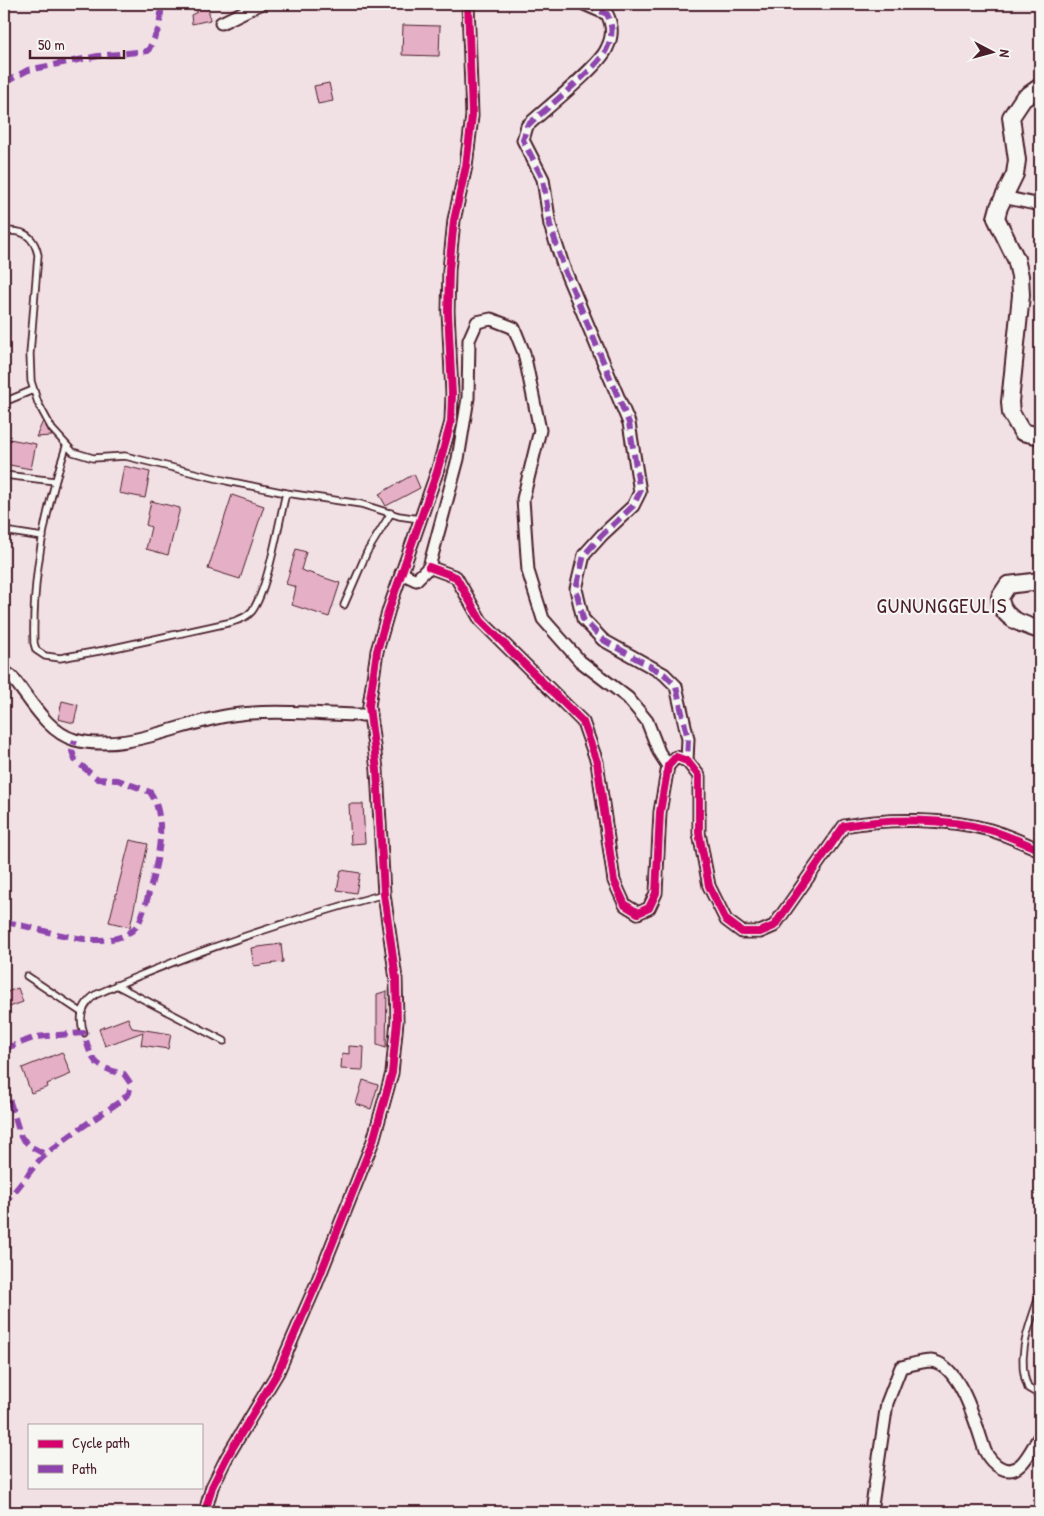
<svg xmlns="http://www.w3.org/2000/svg" width="1044" height="1516" font-family="'Patrick Hand',sans-serif">
<style>
.building{fill:#e5afc6;stroke:#4a1f2b}
.lines{fill:none;stroke-linecap:round;stroke-linejoin:round}
.service-casing{stroke:#4a1f2b;stroke-width:9}
.minor-casing{stroke:#4a1f2b;stroke-width:15}
.secondary-casing{stroke:#4a1f2b;stroke-width:20}
.service{stroke:#f6f6f2;stroke-width:5.5}
.minor{stroke:#f6f6f2;stroke-width:11}
.secondary{stroke:#f6f6f2;stroke-width:16}
.quiet{stroke:#8e44ad;stroke-width:6;stroke-dasharray:12 6;stroke-linecap:butt}
.cycleway-casing{stroke:#f6f6f2;stroke-width:11}
.cycleway{stroke:#d6006c;stroke-width:8}
.labels{text-anchor:middle;dominant-baseline:central;stroke-width:4;stroke-linejoin:round;paint-order:stroke}
.quarter-label{font-size:21px;letter-spacing:1px;fill:#4a1f2b;stroke:#f6f6f2}
</style>
<rect width="100%" height="100%" fill="#f1e1e5"/>
<filter id="ink" filterUnits="userSpaceOnUse"><feTurbulence type="fractalNoise" baseFrequency=".02" numOctaves="2"/><feDisplacementMap in="SourceGraphic" scale="10" xChannelSelector="R" yChannelSelector="G"/><feConvolveMatrix kernelMatrix="1 2 1 2 8 2 1 2 1" color-interpolation-filters="sRGB"/></filter>
<g filter="url(#ink)">
<!-- building -->
<g class="building">
<polygon points="196,4 208,4 210,20 192,24 191,15 197,12"/>
<polygon points="403,25 440,26 439,56 402,55"/>
<polygon points="329,83 333,101 318,104 314,86"/>
<polygon points="43,421 52,436 36,437"/>
<polygon points="4,438 36,444 31,469 4,464"/>
<polygon points="124,466 150,472 145,498 119,493"/>
<polygon points="414,474 420,488 386,506 379,494"/>
<polygon points="232,495 264,506 240,579 208,569"/>
<polygon points="151,501 180,508 168,555 146,549 151,527 146,525"/>
<polygon points="296,549 306,552 301,570 340,583 329,617 292,605 296,587 286,584"/>
<polygon points="62,701 78,705 74,723 58,719"/>
<polygon points="349,804 363,804 365,843 351,844"/>
<polygon points="130,840 148,844 130,927 109,922"/>
<polygon points="341,870 360,873 356,893 337,890"/>
<polygon points="281,944 283,962 254,966 251,948"/>
<polygon points="18,988 23,1002 4,1009 4,993"/>
<polygon points="387,991 386,1048 377,1045 377,994"/>
<polygon points="128,1018 132,1028 171,1034 168,1049 141,1045 143,1032 105,1046 99,1029"/>
<polygon points="349,1046 364,1047 363,1070 341,1069 342,1053 349,1054"/>
<polygon points="62,1052 71,1074 47,1084 48,1087 31,1093 22,1068"/>
<polygon points="363,1080 378,1085 371,1109 356,1104"/>
</g>
<g class="lines">
<!-- service casing -->
<g class="service-casing">
<g id="service">
<path d="M4 232C23 229 34 236 38 255L30 354 31 381 38 403 52 429 73 452 93 458 125 456 227 481 286 493 361 504 399 516 420 519"/>
<polyline points="4,402 33,390"/>
<path d="M66 447C45 510 32 577 34 643L36 650 45 656 60 658 105 650 232 622C239 620 247 617 252 611 268 590 279 521 286 493"/>
<polyline points="4,475 55,481"/>
<polyline points="4,531 43,537"/>
<polyline points="344,605 367,552 391,513"/>
<polyline points="27,976 81,1012"/>
<polyline points="116,985 224,1041"/>
<path d="M84 1033C78 1017 82 1005 95 995 187 953 286 921 384 894"/>
<path d="M1040 1294C1030 1324 1015 1357 1028 1388L1040 1395"/>
</g>
</g>
<!-- minor casing -->
<g class="minor-casing">
<g id="minor">
<path d="M584 4 607 14C613 26 613 36 607 48 600 66 544 110 527 126L523 140 543 179 550 225 564 268 629 423 640 492 633 506 602 535 584 555 576 589 583 619 603 640 664 674 676 686 688 739 687 761"/>
<polyline points="221,23 260,4"/>
<polyline points="1003,197 1040,205"/>
<path d="M429 567 456 577 481 621 583 722 597 762 614 881 625 905 638 913 649 908 656 893 660 812 668 766 676 757 687 761 699 776V833L709 886 726 920 742 932H760L774 926 844 826C887 818 947 818 990 830 1007 835 1024 843 1040 850"/>
<polyline points="401,573 416,580 429,567 458,459 468,398 469,340 477,322 491,319 514,328 524,353 540,430 523,499 528,571 543,619 580,661 628,698 647,721 659,752 668,766"/>
<path d="M4 671 12 677C30 699 47 732 75 740 127 753 181 722 232 715 276 709 323 715 368 715"/>
<polyline points="205,1512 212,1487 227,1457 278,1372 316,1285 373,1141 392,1073 397,1021 396,979 384,894 377,770 369,706 377,651 389,609 437,472 451,422 452,394 448,311 449,270 454,220 466,166 472,116 468,4"/>
<path d="M871 1512 887 1403 901 1367C910 1365 922 1361 931 1361 961 1364 977 1428 985 1451 989 1459 993 1464 1001 1468 1021 1478 1031 1448 1040 1436"/>
</g>
</g>
<!-- secondary casing -->
<g class="secondary-casing">
<g id="secondary">
<polyline points="1040,87 1023,99 1011,117 1017,160 1015,174 999,207 996,218 1016,259 1020,276 1021,295 1010,402 1011,413 1022,432 1040,436"/>
<path d="M1040 581 1008 585 1000 597C1001 619 1022 624 1040 630"/>
</g>
</g>
<!-- service -->
<use href="#service" class="service"/>
<!-- minor -->
<use href="#minor" class="minor"/>
<!-- secondary -->
<use href="#secondary" class="secondary"/>
<!-- quiet -->
<g class="quiet">
<path d="M584 4 607 14C613 26 613 36 607 48 600 66 544 110 527 126L523 140 543 179 550 225 564 268 629 423 640 492 633 506 602 535 584 555 576 589 583 619 603 640 664 674 676 686 688 739 687 761"/>
<polyline points="4,83 28,70 98,56 148,51 159,28 162,4"/>
<path d="M4 922C38 926 115 959 138 924 144 915 153 878 156 865 161 843 164 812 150 792L118 780 98 779 89 772 75 760 72 751 75 740"/>
<path d="M4 1049 36 1037 84 1033C92 1062 94 1067 124 1074L131 1084 129 1093 122 1100C95 1119 63 1138 39 1161 31 1169 12 1198 4 1201"/>
<polyline points="4,1083 21,1137 30,1146 46,1155"/>
</g>
<!-- cycleway casing -->
<g class="cycleway-casing">
<g id="cycleway">
<path d="M429 567 456 577 481 621 583 722 597 762 614 881 625 905 638 913 649 908 656 893 660 812 668 766 676 757 687 761 699 776V833L709 886 726 920 742 932H760L774 926 844 826C887 818 947 818 990 830 1007 835 1024 843 1040 850"/>
<polyline points="205,1512 212,1487 227,1457 278,1372 316,1285 373,1141 392,1073 397,1021 396,979 384,894 377,770 369,706 377,651 389,609 437,472 451,422 452,394 448,311 449,270 454,220 466,166 472,116 468,4"/>
</g>
</g>
<!-- cycleway -->
<use href="#cycleway" class="cycleway"/>
</g>
</g>
<g class="labels">
<!-- quarter labels -->
<g class="quarter-label">
<text x="942" y="605">GUNUNGGEULIS</text>
</g>
</g>
<!-- margin -->
<rect width="1044" height="1516" fill="none" stroke="#f6f6f2" stroke-width="20"/>
<rect x="10" y="10" width="1024" height="1496" fill="none" stroke="#4a1f2b" stroke-width="2" filter="url(#ink)"/>
<!-- legend -->
<rect x="28" y="1424" width="175" height="65" fill="#f6f6f2" stroke="#b1a0a2"/>
<rect x="38" y="1440" width="25" height="8" fill="#d6006c" stroke="#b1a0a2"/>
<text x="72" y="1448" font-size="15" fill="#4a1f2b">Cycle path</text>
<rect x="38" y="1465" width="25" height="8" fill="#8e44ad" stroke="#b1a0a2"/>
<text x="72" y="1474" font-size="15" fill="#4a1f2b">Path</text>
<!-- north arrow -->
<g transform="translate(992 52) rotate(96)" stroke="#f6f6f2" stroke-width="4" paint-order="stroke">
<path d="M0-4L9 19L0 12L-9 19Z" fill="#4a1f2b"/>
<text y="-8" font-size="14" font-weight="bold" text-anchor="middle" fill="#4a1f2b">N</text>
</g>
<!-- scale -->
<path d="M30 50v8h94v-8" fill="none" stroke="#4a1f2b" stroke-width="2.5"/>
<text x="38" y="50" font-size="15" fill="#4a1f2b" stroke="#f6f6f2" stroke-width="4" paint-order="stroke">50 m</text>
</svg>
